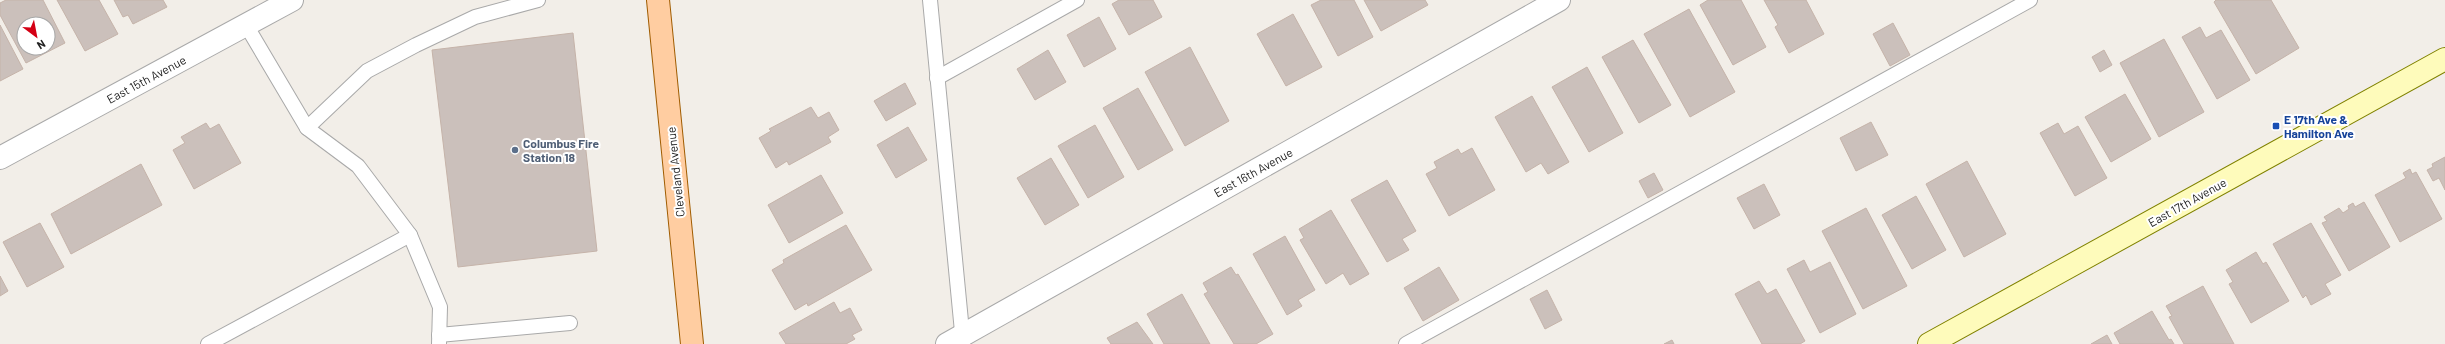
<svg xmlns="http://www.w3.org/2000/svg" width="2445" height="344" font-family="Barlow,sans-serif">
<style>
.building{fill:#cbc0bb;stroke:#c5b3a9;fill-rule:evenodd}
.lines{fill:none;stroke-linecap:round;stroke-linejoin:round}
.lane-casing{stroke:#a9a9a9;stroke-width:16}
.street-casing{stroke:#a9a9a9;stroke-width:24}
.secondary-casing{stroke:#808200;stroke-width:24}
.primary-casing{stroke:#a05c00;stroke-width:24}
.lane{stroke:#fff;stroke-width:14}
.street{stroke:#fff;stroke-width:22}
.secondary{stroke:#fefbbb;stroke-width:22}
.primary{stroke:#ffcda1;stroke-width:22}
.transit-dot{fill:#1a4fb4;stroke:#fff;stroke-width:1.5}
.service-dot{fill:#5c6f8a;stroke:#fff;stroke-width:1.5}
.labels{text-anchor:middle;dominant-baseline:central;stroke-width:4;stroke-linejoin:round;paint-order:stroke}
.street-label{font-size:12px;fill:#222;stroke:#fff}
.transit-label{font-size:12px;font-weight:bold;fill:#164399;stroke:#fff;text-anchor:start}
.service-label{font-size:12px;font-weight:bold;fill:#4e5e75;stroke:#fff;text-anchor:start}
</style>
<rect width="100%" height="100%" fill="#f2eee8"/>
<!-- building -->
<g class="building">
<path d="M6 0H43L65 43 26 63 0 15V3ZM24 24H48V48H24Z"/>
<polygon points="57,0 99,0 118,34 85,51"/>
<polygon points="114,0 163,0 167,7 133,24 128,15 123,17"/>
<polygon points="1119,0 1153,0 1162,17 1129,35 1112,4"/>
<polygon points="1321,0 1354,0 1373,37 1338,56 1311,5"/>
<polygon points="1364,0 1425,0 1428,5 1381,31"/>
<polygon points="1708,0 1741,0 1766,47 1733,65 1700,5"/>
<polygon points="1764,0 1806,0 1824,34 1789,53 1775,27 1778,25"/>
<polygon points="2216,0 2271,0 2299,48 2256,74 2214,2"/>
<polygon points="1689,9 1735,92 1690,117 1644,34"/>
<polygon points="1293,14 1322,67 1286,86 1257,34"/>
<polygon points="1099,17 1116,49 1084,67 1067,35"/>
<polygon points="1893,23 1910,55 1890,66 1873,34"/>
<polygon points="0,25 23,69 0,81"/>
<polygon points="2200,27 2206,38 2221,30 2250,80 2217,99 2182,37"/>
<polygon points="573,33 597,251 458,267 432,50"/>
<polygon points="2164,39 2204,112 2159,137 2120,63"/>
<polygon points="1633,40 1671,105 1639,123 1602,57"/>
<polygon points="1190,47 1229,121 1185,146 1145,72"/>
<polygon points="1048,50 1066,82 1035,100 1017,69"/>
<polygon points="2104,50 2112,65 2100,72 2092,57"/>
<polygon points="1587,67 1623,133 1589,152 1552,87"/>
<polygon points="905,83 916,104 886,121 874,101"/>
<polygon points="1138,88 1173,150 1138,170 1103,108"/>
<polygon points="2125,94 2151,139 2111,162 2085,117"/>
<polygon points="1532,96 1569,162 1548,174 1541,163 1526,172 1495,117"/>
<polygon points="811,107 818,118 829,112 839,130 828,137 831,142 789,165 787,161 776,168 759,138 771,131 769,129"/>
<polygon points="1871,122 1888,155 1856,171 1840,138"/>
<polygon points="206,123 210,129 219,124 241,163 194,189 173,150 185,143 181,137"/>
<polygon points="2058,123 2064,134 2078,126 2107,178 2075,196 2040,133"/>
<polygon points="1095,125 1124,177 1088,198 1058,146"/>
<polygon points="908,127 927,160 896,178 877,145"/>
<polygon points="1472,148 1495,190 1449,216 1426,174 1437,168 1434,162 1458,149 1461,154"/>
<polygon points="2445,157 2445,190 2439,178 2433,181 2427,170 2433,167 2432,164"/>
<polygon points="1051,158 1079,205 1045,225 1017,178"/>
<polygon points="1967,161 2006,234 1964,257 1926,184"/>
<polygon points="141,164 162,205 71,254 51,214"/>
<polygon points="2410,169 2412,174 2416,172 2442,219 2400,242 2375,195 2406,178 2403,173"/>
<polygon points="1654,173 1663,190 1648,198 1639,181"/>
<polygon points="821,175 843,213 789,243 768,205"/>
<polygon points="1387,180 1416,231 1402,239 1409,250 1387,262 1351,200"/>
<polygon points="1764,184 1780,215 1754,229 1737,198"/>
<polygon points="1916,196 1946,250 1912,269 1882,215"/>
<polygon points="2364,202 2390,247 2349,271 2322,223 2327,221 2324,217 2339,208 2343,213 2349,209 2348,206 2353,203 2355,207"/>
<polygon points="1866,208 1907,286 1863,309 1822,231"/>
<polygon points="1331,210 1369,274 1350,285 1343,273 1326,284 1300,240 1304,238 1299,229"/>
<polygon points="40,223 64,267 27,287 3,242"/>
<polygon points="2311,223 2341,275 2325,284 2331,294 2311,305 2306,295 2303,298 2273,244"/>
<polygon points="846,225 872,270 808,306 807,303 795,310 772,270 784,263 783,260"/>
<polygon points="1285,236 1315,290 1298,300 1302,306 1287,315 1253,254"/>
<polygon points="2256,252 2263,264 2266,262 2289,301 2251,323 2229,284 2233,282 2226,270"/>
<polygon points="1804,260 1810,272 1830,262 1856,314 1820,333 1787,269"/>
<polygon points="1231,267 1236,275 1238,274 1273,334 1256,344 1234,344 1204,294 1208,292 1203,283"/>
<polygon points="1439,267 1459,300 1423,321 1404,288"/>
<polygon points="0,276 8,291 0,296"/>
<polygon points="1759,281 1767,294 1776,289 1805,341 1800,344 1762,344 1735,294"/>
<polygon points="2203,286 2234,344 2184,344 2169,317 2172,316 2166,306"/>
<polygon points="1547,290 1562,320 1545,329 1530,299"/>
<polygon points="1182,294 1210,344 1164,344 1147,314"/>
<polygon points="834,302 840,313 850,308 862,330 852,335 855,339 846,344 786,344 779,333"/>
<polygon points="2152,311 2169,340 2171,339 2174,344 2120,344 2114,333"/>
<polygon points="1137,322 1153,344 1111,344 1107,338"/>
<polygon points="2107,335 2112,344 2091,344"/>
<polygon points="1672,340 1674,344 1664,344"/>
</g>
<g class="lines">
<!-- lane casing -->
<g class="lane-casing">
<g id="lane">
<polyline points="930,0 963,342"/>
<polyline points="246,25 307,128 358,166 410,235 440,307 439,344"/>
<polyline points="937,78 1077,0"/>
<polyline points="307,128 367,71 416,45 475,17 538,0"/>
<polyline points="439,335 570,323"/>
<polyline points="208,344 410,235"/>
<polyline points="1406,344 2030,0"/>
</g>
</g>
<!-- street casing -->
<g class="street-casing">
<g id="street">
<polyline points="0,158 292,0"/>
<polyline points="947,344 1559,0"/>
</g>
</g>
<!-- secondary casing -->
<g class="secondary-casing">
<polyline id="secondary" points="1929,344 2445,59"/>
</g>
<!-- primary casing -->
<g class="primary-casing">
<polyline id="primary" points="658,0 692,344"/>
</g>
<!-- lane -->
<use href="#lane" class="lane"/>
<!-- street -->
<use href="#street" class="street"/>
<!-- secondary -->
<use href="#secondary" class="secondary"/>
<!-- primary -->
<use href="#primary" class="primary"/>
</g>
<!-- markers -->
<rect class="transit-dot" x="2272" y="122" width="8" height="8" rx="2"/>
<circle class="service-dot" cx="515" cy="150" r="4"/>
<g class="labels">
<!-- street labels -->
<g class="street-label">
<text transform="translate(146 79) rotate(-28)">East 15th Avenue</text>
<text transform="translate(675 172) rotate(-96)">Cleveland Avenue</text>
<text transform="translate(1253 172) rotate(-29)">East 16th Avenue</text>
<text transform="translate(2187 202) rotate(-29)">East 17th Avenue</text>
</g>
<!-- transit labels -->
<g class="transit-label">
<text x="2284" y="119">E 17th Ave &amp;<tspan x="2284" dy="14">Hamilton Ave</tspan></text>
</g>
<!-- service labels -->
<g class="service-label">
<text x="523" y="143">Columbus Fire<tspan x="523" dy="14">Station 18</tspan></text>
</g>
</g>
<!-- north arrow -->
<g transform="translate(36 36) rotate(148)"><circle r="19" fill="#ffffff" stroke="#a7a7a7"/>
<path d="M0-3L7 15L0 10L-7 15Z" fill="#d40014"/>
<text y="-6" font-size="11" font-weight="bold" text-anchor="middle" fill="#222222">N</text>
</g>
</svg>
